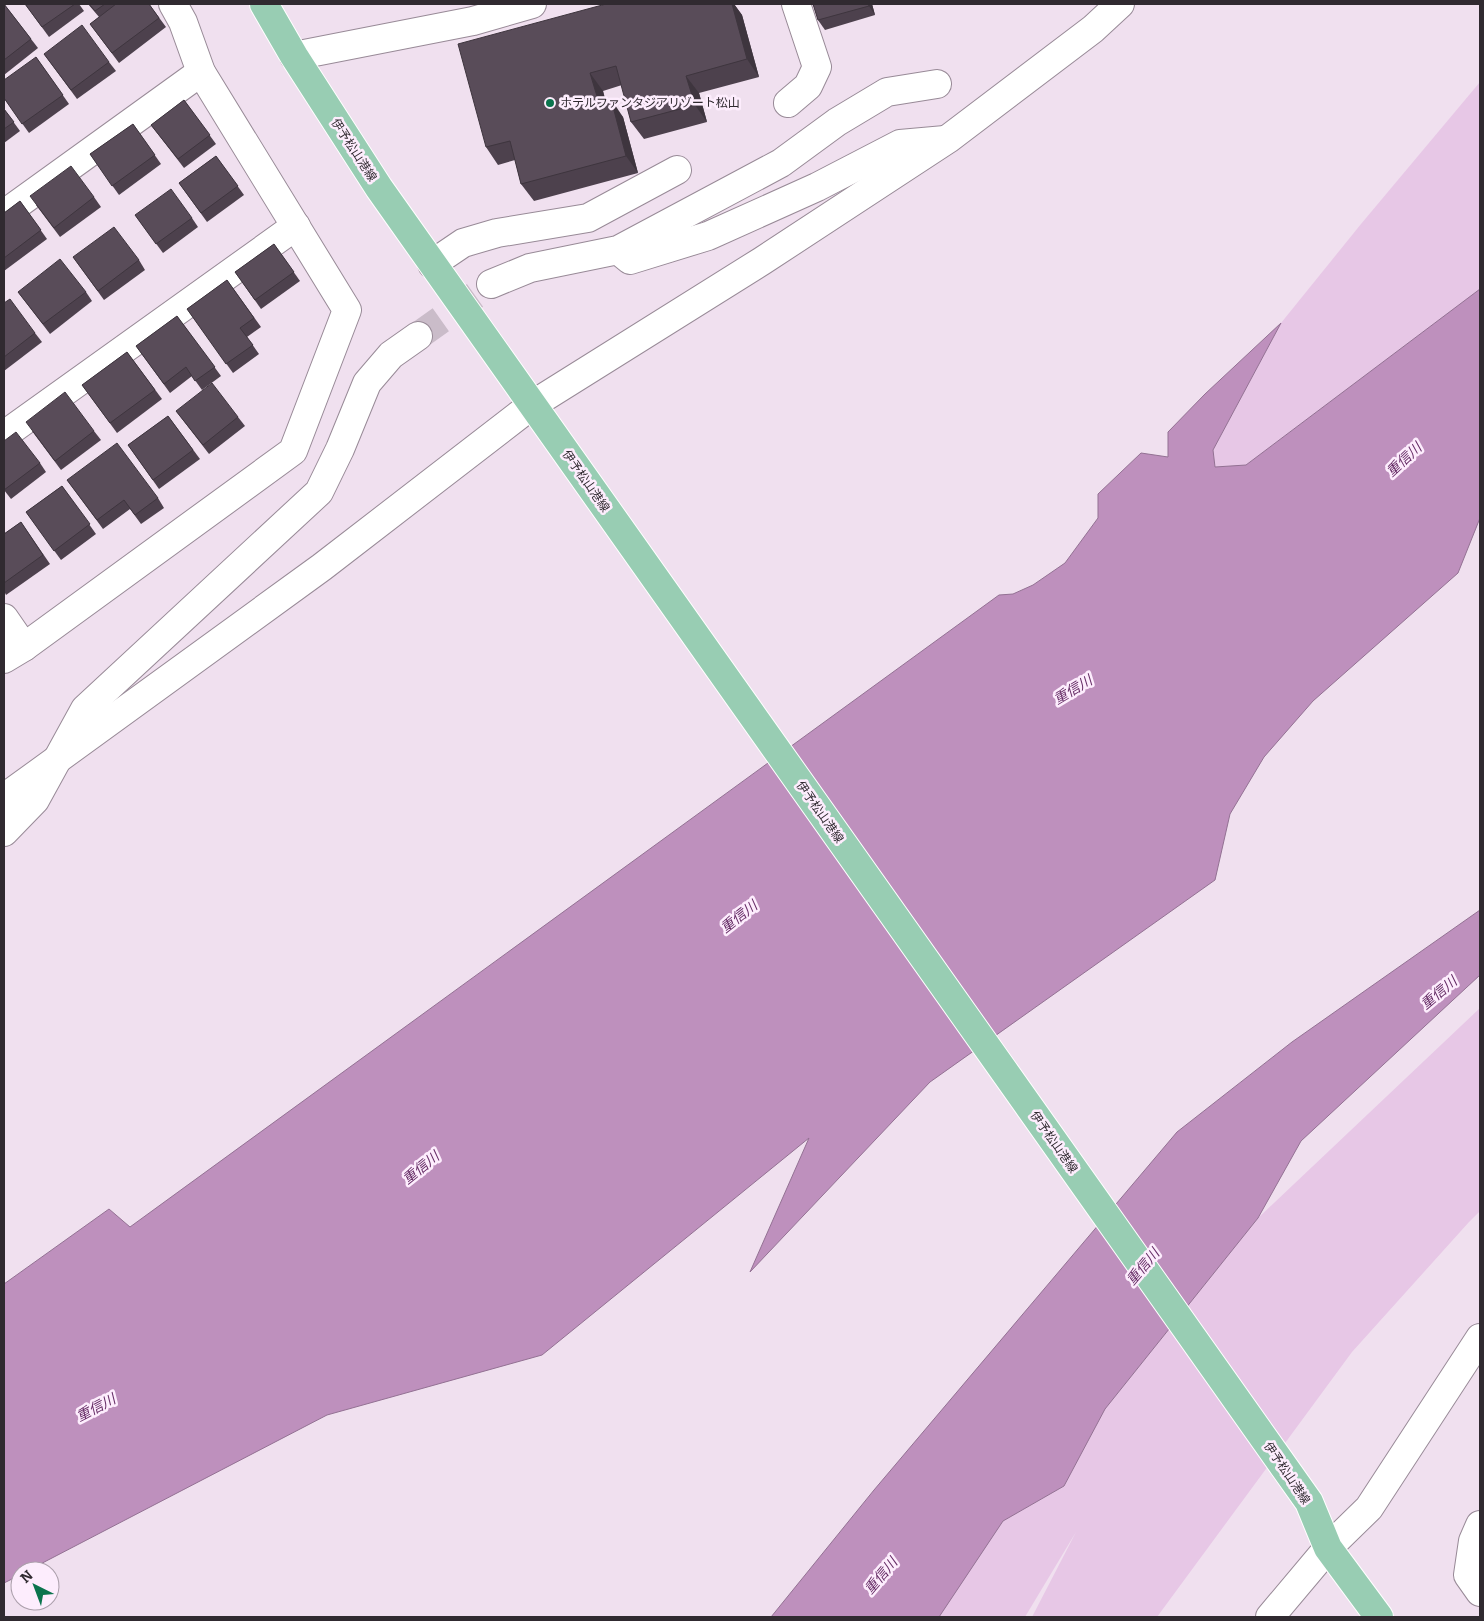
<svg xmlns="http://www.w3.org/2000/svg" width="1484" height="1621" font-family="Bitter,'Noto Sans JP',serif">
<style>
.green{fill:#e7c7e6}
.water{fill:#be90bd;stroke:#937193}
.lines{fill:none;stroke-linecap:round;stroke-linejoin:round}
.minor-tunnel{stroke:#cabcc9;stroke-width:28;stroke-dasharray:28 14;stroke-linecap:butt}
.minor-casing{stroke:#988a97;stroke-width:30}
.primary-casing{stroke:#fff;stroke-width:30}
.minor{stroke:#fff;stroke-width:28}
.primary{stroke:#98cdb3;stroke-width:28}
.wall{fill:#4d414d}
.shaded-wall{fill:#3e353e}
.building{fill:#594c59;stroke:#3e353e}
.poi-dot{fill:#0b744d;stroke:#fdedfd;stroke-width:2}
.labels{text-anchor:middle;dominant-baseline:central;stroke-width:5;stroke-linejoin:round;paint-order:stroke}
.poi-label{font-size:12px;fill:#302a30;stroke:#fdedfd;text-anchor:start}
.street-label{font-size:12px;fill:#302a30;stroke:#fdedfd}
.water-label{font-size:14px;font-style:italic;fill:#662d66;stroke:#fdedfd}
</style>
<rect width="100%" height="100%" fill="#f0e0ef"/>
<!-- green -->
<g class="green">
<polygon points="1480,82 1480,289 1246,465 1215,467 1213,450 1281,323 1361,224"/>
<polygon points="1480,1008 1480,1211 1469,1222 1352,1352 1157,1617 1032,1617 1076,1532 1025,1617 939,1617 1003,1521 1064,1486 1105,1409 1258,1218"/>
</g>
<!-- water -->
<g class="water">
<polygon points="1480,289 1480,518 1458,573 1313,701 1264,757 1230,814 1215,880 930,1082 750,1272 809,1138 542,1355 327,1415 27,1571 20,1571 20,1575 4,1583 4,1284 109,1209 130,1227 999,595 1013,594 1033,585 1065,563 1098,518 1098,494 1141,453 1168,457 1168,432 1205,394 1281,323 1213,450 1215,467 1246,465"/>
<polygon points="1480,910 1480,975 1301,1141 1258,1218 1105,1409 1064,1486 1003,1521 939,1617 771,1617 874,1490 1177,1132 1292,1042"/>
</g>
<g class="lines">
<!-- minor-tunnel -->
<polyline class="minor-tunnel" points="418,336 491,284"/>
<!-- minor casing -->
<g class="minor-casing">
<g id="minor">
<polyline points="294,56 473,21 532,4"/>
<polyline points="788,103 808,86 817,67 796,4"/>
<polyline points="4,214 201,72"/>
<polyline points="619,251 630,260 708,236 817,187 900,144 945,140"/>
<polyline points="432,264 463,243 497,233 588,218 677,170"/>
<polyline points="491,284 530,268 618,250 781,163 837,122 887,92 937,84"/>
<polyline points="4,435 296,226"/>
<polyline points="4,618 24,647"/>
<polyline points="4,659 24,647 293,451 347,310 201,72 183,22 173,4"/>
<polyline points="4,798 322,567 532,405 762,261 948,139 1093,29 1120,4"/>
<polyline points="4,832 35,800 85,709 319,492 340,449 367,383 391,355 418,336"/>
<polyline points="1480,1525 1473,1541 1468,1575 1480,1592"/>
<polyline points="1270,1617 1328,1548 1369,1508 1480,1338"/>
</g>
</g>
<!-- primary casing -->
<g class="primary-casing">
<polyline id="primary" points="264,4 294,56 379,188 1309,1502 1328,1548 1379,1617"/>
</g>
<!-- minor -->
<use href="#minor" class="minor"/>
<!-- primary -->
<use href="#primary" class="primary"/>
</g>
<!-- wall -->
<g class="wall">
<polygon points="4,4 38,48 4,75"/>
<polygon points="25,4 79,4 84,11 49,37"/>
<polygon points="88,4 149,4 166,27 119,63 90,24 99,17"/>
<polygon points="606,4 734,4 742,15 759,77 699,93 707,122 644,139 631,122 622,85 603,91 605,101 623,117 638,173 534,201 521,184 515,160 498,165 486,147"/>
<polygon points="813,4 872,4 875,15 825,30 818,20"/>
<polygon points="44,54 109,62 116,71 77,99"/>
<polygon points="36,57 69,104 29,133 4,98"/>
<polygon points="184,100 216,144 184,168 151,125"/>
<polygon points="4,109 20,131 4,143"/>
<polygon points="133,124 161,164 119,195 90,154"/>
<polygon points="216,156 244,195 207,222 179,183"/>
<polygon points="94,197 101,207 60,237 36,205"/>
<polygon points="20,201 47,239 4,271 4,213"/>
<polygon points="135,215 192,218 198,227 163,253"/>
<polygon points="274,244 300,281 261,309 235,272"/>
<polygon points="73,257 139,260 145,270 104,300"/>
<polygon points="227,280 261,327 247,337 259,354 233,373 187,309"/>
<polygon points="18,292 86,292 92,301 50,334"/>
<polygon points="4,303 35,333 42,342 4,371"/>
<polygon points="177,316 221,376 202,390 192,376 170,393 136,346"/>
<polygon points="127,352 162,399 117,433 82,385"/>
<polygon points="176,411 238,417 245,426 209,454"/>
<polygon points="168,416 200,459 159,489 128,445"/>
<polygon points="32,431 94,431 101,440 61,470"/>
<polygon points="4,441 40,463 46,472 11,499 4,490"/>
<polygon points="67,480 158,498 164,508 141,524 130,509 103,529"/>
<polygon points="62,486 96,534 61,560 26,512"/>
<polygon points="21,522 50,564 6,595 4,591 4,534"/>
</g>
<!-- shaded-wall -->
<g class="shaded-wall">
<polygon points="732,4 734,4 742,15 759,77 747,59"/>
<polygon points="868,4 872,4 875,15 869,6"/>
<polygon points="590,73 603,91 611,120 599,103"/>
<polygon points="686,76 699,93 707,122 695,105"/>
<polygon points="611,99 623,117 638,173 626,156"/>
</g>
<!-- building -->
<g class="building">
<polygon points="4,4 31,39 4,60"/>
<polygon points="25,4 75,4 42,27"/>
<polygon points="89,4 105,4 95,11"/>
<polygon points="116,4 149,4 159,18 112,53 90,24"/>
<polygon points="606,4 732,4 747,59 686,76 695,105 631,122 616,66 590,73 599,103 611,99 626,156 521,184 510,141 486,147 458,44"/>
<polygon points="813,4 868,4 869,6 818,20"/>
<polygon points="82,25 109,62 71,90 44,54"/>
<polygon points="36,57 63,95 22,124 4,98 4,80"/>
<polygon points="184,100 210,135 178,159 151,125"/>
<polygon points="4,109 14,122 4,129"/>
<polygon points="133,124 155,155 112,186 90,154"/>
<polygon points="216,156 238,186 201,213 179,183"/>
<polygon points="71,166 94,197 54,228 30,196"/>
<polygon points="171,189 192,218 156,244 135,215"/>
<polygon points="20,201 41,230 4,258 4,213"/>
<polygon points="114,227 139,260 98,291 73,257"/>
<polygon points="274,244 294,272 255,300 235,272"/>
<polygon points="60,259 86,292 43,324 18,292"/>
<polygon points="227,280 254,318 240,328 253,345 226,364 187,309"/>
<polygon points="10,299 35,333 4,357 4,303"/>
<polygon points="177,316 215,367 195,381 186,367 164,384 136,346"/>
<polygon points="127,352 155,390 110,423 82,385"/>
<polygon points="212,383 238,417 203,445 176,411"/>
<polygon points="65,392 94,431 55,461 26,422"/>
<polygon points="168,416 193,450 153,480 128,445"/>
<polygon points="16,432 40,463 4,490 4,441"/>
<polygon points="117,443 158,498 135,515 124,500 97,520 67,480"/>
<polygon points="62,486 90,524 54,551 26,512"/>
<polygon points="21,522 43,555 4,583 4,534"/>
</g>
<!-- markers -->
<circle class="poi-dot" cx="550" cy="103" r="5"/>
<g class="labels">
<!-- poi labels -->
<g class="poi-label">
<text x="560" y="103">ホテルファンタジアリゾート松山</text>
</g>
<!-- street labels -->
<g class="street-label">
<text transform="translate(354 150) rotate(57)">伊予松山港線</text>
<text transform="translate(586 481) rotate(55)">伊予松山港線</text>
<text transform="translate(820 812) rotate(55)">伊予松山港線</text>
<text transform="translate(1054 1142) rotate(55)">伊予松山港線</text>
<text transform="translate(1287 1473) rotate(56)">伊予松山港線</text>
</g>
<!-- water labels -->
<g class="water-label">
<text transform="translate(1404 460) rotate(-43)">重信川</text>
<text transform="translate(1073 690) rotate(-31)">重信川</text>
<text transform="translate(739 917) rotate(-38)">重信川</text>
<text transform="translate(1439 993) rotate(-40)">重信川</text>
<text transform="translate(421 1168) rotate(-39)">重信川</text>
<text transform="translate(1143 1267) rotate(-50)">重信川</text>
<text transform="translate(96 1408) rotate(-28)">重信川</text>
<text transform="translate(881 1576) rotate(-50)">重信川</text>
</g>
</g>
<!-- border -->
<rect width="1484" height="1621" fill="none" stroke="#302a30" stroke-width="10"/>
<!-- north arrow -->
<g transform="translate(35 1586) rotate(318)"><circle r="24" fill="#fdedfd" stroke="#ab9fab"/>
<path d="M0-4L9 19L0 12L-9 19Z" fill="#0b744d"/>
<text y="-8" font-size="14" font-weight="bold" text-anchor="middle" fill="#302a30">N</text>
</g>
</svg>
